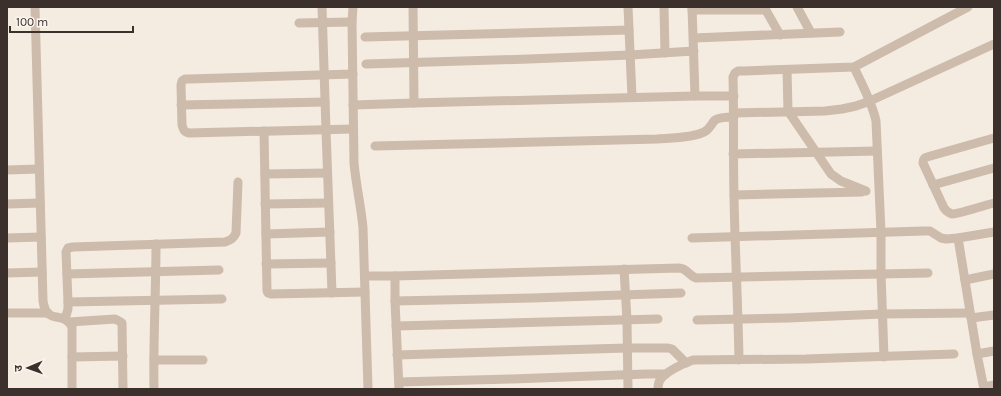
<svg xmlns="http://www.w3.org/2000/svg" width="1001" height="396" font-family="Karla,'Noto Sans Devanagari',sans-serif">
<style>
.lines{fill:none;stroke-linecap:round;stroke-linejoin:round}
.street{stroke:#cdbbac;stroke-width:9}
</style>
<rect width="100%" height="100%" fill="#f4ebe1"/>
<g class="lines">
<!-- street -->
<g class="street">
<path d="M35 7 43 301C47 327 63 309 72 327V389"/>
<polyline points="322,7 326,130 332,293"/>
<path d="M353 7 352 22 354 163C356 185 361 206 363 228L368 389"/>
<polyline points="628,7 632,97"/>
<polyline points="664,7 665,53"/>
<polyline points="692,7 695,96"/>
<polyline points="764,7 780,35"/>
<polyline points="797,7 811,33"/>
<polyline points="692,10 766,10"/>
<polyline points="299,23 352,22"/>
<polyline points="365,37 629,30"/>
<polyline points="694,38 840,32"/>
<polyline points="366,64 529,59 630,55 694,51"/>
<path d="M854 67C862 85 872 102 876 121L881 232V274L884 357"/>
<polyline points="787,70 788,111 831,174 841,181 866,191"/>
<path d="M353 74 189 79H185L182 81 181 85 182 125C183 129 184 132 189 133L353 129"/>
<polyline points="414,103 695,96 734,96"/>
<polyline points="181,105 325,102"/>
<polyline points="353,105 414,103 413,7"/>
<polyline points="734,113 825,111 842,109 856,106 870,101 994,44"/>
<polyline points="264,131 267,291 268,293 271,294 365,292"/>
<path d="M994 138 927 157C923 158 923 160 923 163L944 208C946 211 949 213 952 214 959 214 986 205 994 203"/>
<path d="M375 146 657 139C669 138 693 138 704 132 710 129 711 124 715 120 720 117 728 117 734 117"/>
<polyline points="733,154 877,151"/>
<polyline points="7,170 39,169"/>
<polyline points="265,174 327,173"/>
<polyline points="933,185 994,168"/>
<polyline points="734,195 862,192"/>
<polyline points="7,204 40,203"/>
<polyline points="265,204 328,203"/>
<polyline points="266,234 330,232"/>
<polyline points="7,238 41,237"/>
<polyline points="692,238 924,231 930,231 941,238 946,239 958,238 994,232"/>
<polyline points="958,238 977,354 984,389"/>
<polyline points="266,264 331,263"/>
<polyline points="624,269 627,320 628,389"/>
<polyline points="7,273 42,272"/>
<polyline points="67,274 219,270"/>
<path d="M365 276H395L679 268C687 268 689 276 696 278L928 273"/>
<polyline points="395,276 395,301 399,389"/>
<polyline points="965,280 994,274"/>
<polyline points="395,301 532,298 681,293"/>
<polyline points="68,302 222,299"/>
<polyline points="7,313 48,313"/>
<polyline points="971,318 994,315"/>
<path d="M65 319 68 309V302L66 252 68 248 73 247 225 242C231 240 233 239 236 233L238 182"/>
<polyline points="697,320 788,318 882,314 970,313"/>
<polyline points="69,322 115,319 119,321 122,323 123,389"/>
<polyline points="396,326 658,319"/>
<polyline points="977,354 994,351"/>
<polyline points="397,355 627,348 668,348 672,349 686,363"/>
<polyline points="72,357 123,356"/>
<polyline points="154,360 203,360"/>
<path d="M739 360C738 305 735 251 734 196 733 156 734 116 733 77L735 73 738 71H744L854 67 968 7"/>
<polyline points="399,382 512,379 646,374 666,374"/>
<polyline points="984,387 994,385"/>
<path d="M154 389C153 341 156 292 156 244"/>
<path d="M658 389C658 386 658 383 660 380 665 372 684 363 693 360L806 359 954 354"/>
</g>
</g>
<!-- border -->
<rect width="1001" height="396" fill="none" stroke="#3b302b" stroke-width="16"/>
<!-- north arrow -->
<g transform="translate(28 368) rotate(268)" stroke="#fbf5ee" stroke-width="3" paint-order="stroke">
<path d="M0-3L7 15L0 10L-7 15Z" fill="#3b302b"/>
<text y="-6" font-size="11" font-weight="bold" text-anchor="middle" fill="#3b302b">उ</text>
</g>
<!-- scale -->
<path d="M10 26v6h123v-6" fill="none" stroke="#3b302b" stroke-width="2"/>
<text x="16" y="26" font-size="12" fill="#3b302b" stroke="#fbf5ee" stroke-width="3" paint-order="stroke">100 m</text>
</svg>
